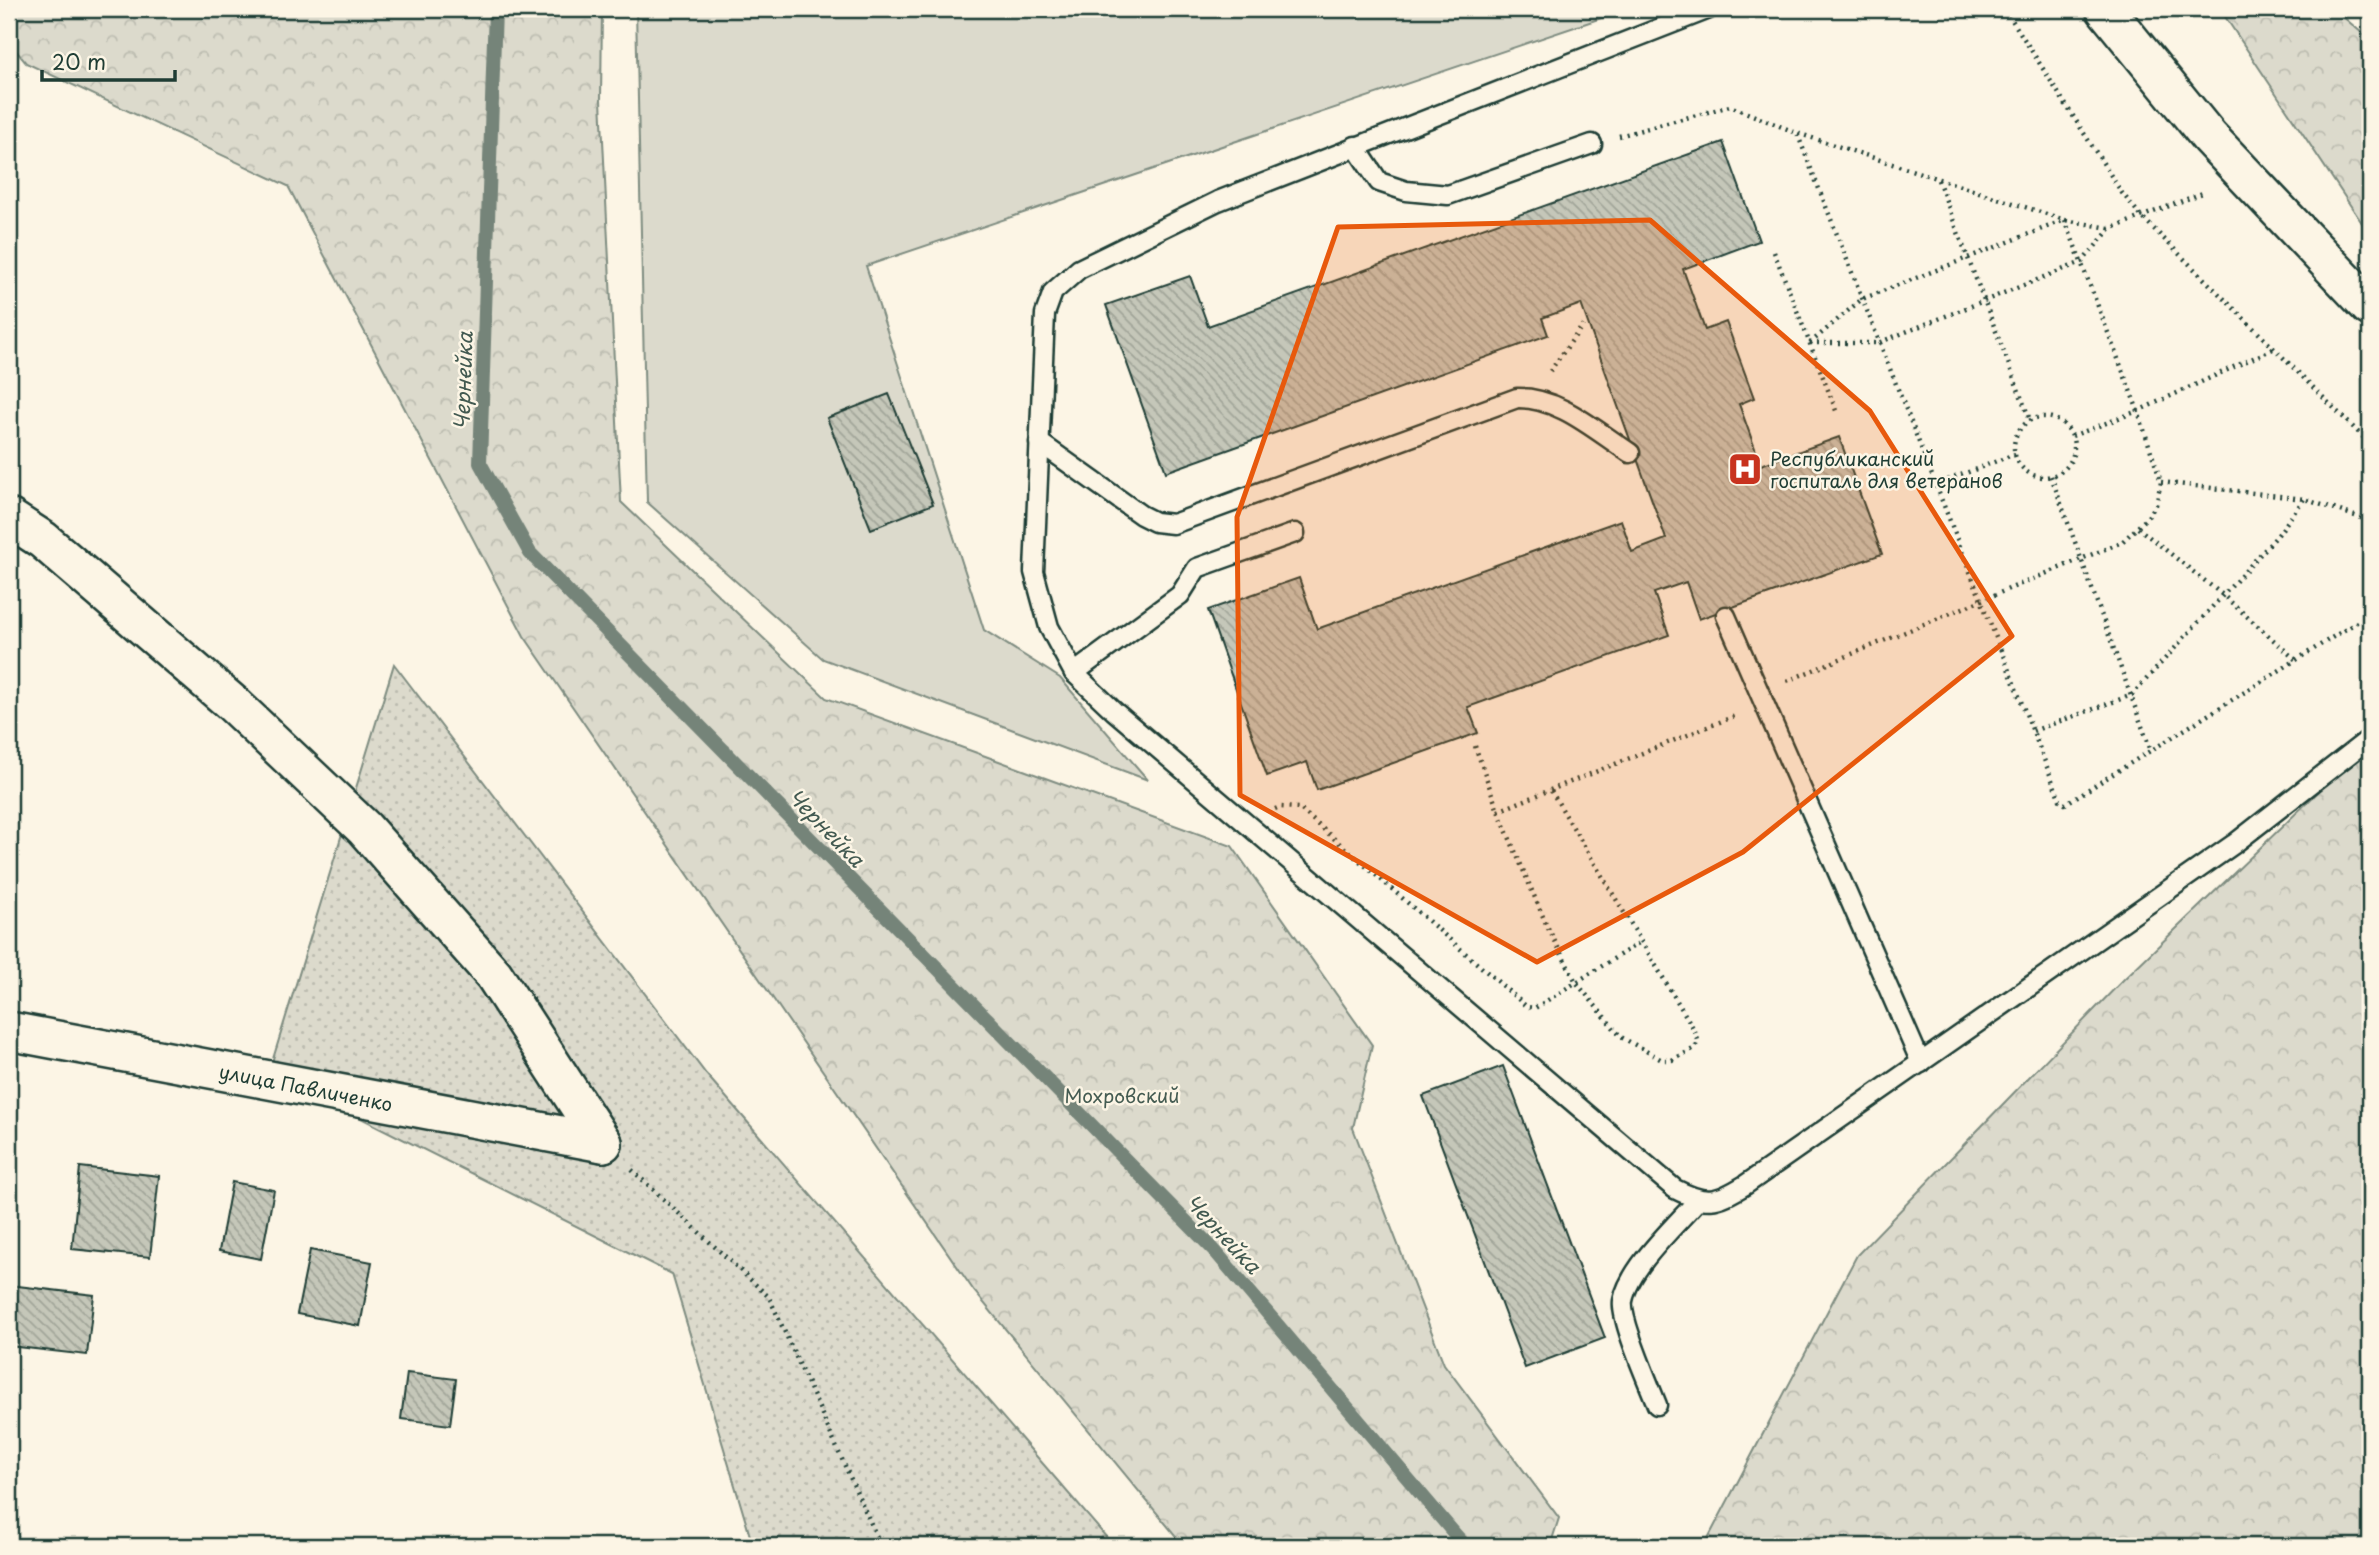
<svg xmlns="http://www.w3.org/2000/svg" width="2379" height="1555" font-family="'Playpen Sans',sans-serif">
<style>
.green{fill:#dcdacc;stroke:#7e8c80;stroke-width:2}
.forest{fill:url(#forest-crowns);stroke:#7e8c80;stroke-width:2}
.garden{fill:url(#garden-dots);stroke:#7e8c80;stroke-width:2}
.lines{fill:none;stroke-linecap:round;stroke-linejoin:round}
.stream{stroke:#758479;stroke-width:14}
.building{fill:url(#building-back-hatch);stroke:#1f3d34;stroke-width:2}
.service-casing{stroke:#1f3d34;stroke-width:23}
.minor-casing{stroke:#1f3d34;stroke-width:42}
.path{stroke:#1f3d34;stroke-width:4.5;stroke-dasharray:2 5;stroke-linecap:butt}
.service{stroke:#fcf5e5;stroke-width:18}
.minor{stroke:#fcf5e5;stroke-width:37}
.marked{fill:#e8590c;fill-opacity:0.2;stroke:#e8590c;stroke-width:5;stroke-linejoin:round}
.labels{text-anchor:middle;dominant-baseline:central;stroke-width:5;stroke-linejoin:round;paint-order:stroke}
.poi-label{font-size:19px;fill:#1f3d34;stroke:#fcf5e5;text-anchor:start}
.street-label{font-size:19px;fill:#1f3d34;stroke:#fcf5e5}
.park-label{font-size:19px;fill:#455c52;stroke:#fcf5e5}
.water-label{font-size:21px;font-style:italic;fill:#435a51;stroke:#fcf5e5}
</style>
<defs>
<pattern id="forest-crowns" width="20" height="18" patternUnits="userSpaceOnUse" patternTransform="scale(1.75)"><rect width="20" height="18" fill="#dcdacc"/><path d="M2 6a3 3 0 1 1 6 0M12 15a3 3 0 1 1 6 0" fill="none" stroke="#bcbcb0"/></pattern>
<pattern id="garden-dots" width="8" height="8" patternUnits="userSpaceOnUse" patternTransform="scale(1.75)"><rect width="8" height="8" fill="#dcdacc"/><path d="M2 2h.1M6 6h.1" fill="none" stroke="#bcbcb0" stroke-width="1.8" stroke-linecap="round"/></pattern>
<pattern id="building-back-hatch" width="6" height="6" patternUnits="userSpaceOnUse" patternTransform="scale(1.75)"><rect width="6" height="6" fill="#c5c7b9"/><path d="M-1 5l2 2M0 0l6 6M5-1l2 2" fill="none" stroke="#9fa397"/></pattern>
</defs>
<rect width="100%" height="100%" fill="#fcf5e5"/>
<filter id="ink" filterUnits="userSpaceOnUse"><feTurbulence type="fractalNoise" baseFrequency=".0143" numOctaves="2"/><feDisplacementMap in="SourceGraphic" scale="14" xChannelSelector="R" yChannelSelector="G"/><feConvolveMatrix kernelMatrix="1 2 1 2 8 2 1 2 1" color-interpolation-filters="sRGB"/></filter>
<g filter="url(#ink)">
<!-- green -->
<polygon class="green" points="636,9 1628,9 866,266 984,630 1060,678 1148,780 823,659 647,502"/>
<!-- forest -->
<g class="forest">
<polygon points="9,9 602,9 601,100 621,502 826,698 1232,846 1372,1045 1353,1128 1444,1364 1559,1518 1550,1546 1184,1546 974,1291 524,636 288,186 26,63 9,42"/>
<polygon points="2220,9 2334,9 2370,40 2370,235"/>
<polygon points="2370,742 2370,1546 1704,1546 1857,1255 2124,979"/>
</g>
<!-- garden -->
<polygon class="garden" points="394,664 706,1074 1114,1546 753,1546 672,1274 269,1072"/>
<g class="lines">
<!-- stream -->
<polyline class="stream" points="495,9 480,463 530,553 1214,1250 1465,1546"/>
</g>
<!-- building -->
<g class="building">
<polygon points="1723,142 1759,241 1683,269 1705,330 1726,322 1754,398 1739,404 1761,465 1839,437 1882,554 1699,619 1686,582 1654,593 1669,635 1468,707 1478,733 1317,790 1307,762 1267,776 1208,610 1299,578 1317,629 1621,520 1632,552 1666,539 1581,304 1542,318 1548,335 1166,472 1106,305 1190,276 1208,326"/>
<polygon points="889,394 933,504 871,529 827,418"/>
<polygon points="1503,1066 1605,1338 1525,1368 1423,1096"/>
<polygon points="80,1167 159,1176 150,1257 72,1249"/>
<polygon points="232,1182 274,1190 261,1259 219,1251"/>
<polygon points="310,1250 372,1262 360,1326 297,1314"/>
<polygon points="9,1285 94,1295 87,1355 9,1346"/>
<polygon points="407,1373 456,1379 450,1425 401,1419"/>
</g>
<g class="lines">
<!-- service casing -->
<g class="service-casing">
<g id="service">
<path d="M1709 9 1218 201 1079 269 1053 292 1045 314 1034 572 1049 627 1074 673 1114 711 1675 1189C1706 1205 1716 1203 1745 1185L2234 844 2370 738"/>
<polyline points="1355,146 1379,182 1406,191 1448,195 1592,144"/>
<path d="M1039 442 1141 515 1155 522 1173 524 1517 398C1559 397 1596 431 1630 453"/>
<polyline points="1726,616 1921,1063"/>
<polyline points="1074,673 1180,595 1197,568 1295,533"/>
<path d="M1657 1405C1649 1384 1620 1320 1623 1301 1629 1268 1675 1226 1697 1201"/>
</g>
</g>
<!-- minor casing -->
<g class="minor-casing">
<g id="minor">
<polyline points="2105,9 2209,137 2370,307"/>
<polyline points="9,518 43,540 232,703 364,828 494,975 603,1143"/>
<polyline points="9,1031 603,1143"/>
</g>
</g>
<!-- path -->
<g class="path">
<polyline points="2005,9 2122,193 2141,216 2370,444"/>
<polyline points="1619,136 1730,106 1797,133 2060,800 2065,804 2370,614"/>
<polyline points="1938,180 2030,420"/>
<polyline points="1774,252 1837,413"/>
<polyline points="1810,343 1878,343 2082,262 2110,229 2205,192"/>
<polyline points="1810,343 1862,299 2065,220 2109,228"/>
<polyline points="1550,371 1583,325"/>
<circle cx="2044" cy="447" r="30"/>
<polyline points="2072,436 2138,411 2273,349"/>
<polyline points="2051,476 2151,751"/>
<polyline points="2161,482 2304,499 2370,521"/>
<polyline points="1935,485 2015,454"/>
<polyline points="2138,528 2224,596 2296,660"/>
<polyline points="1787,681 2122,542 2147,518 2156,505 2161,482 2138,411 2065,220 1797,133"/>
<polyline points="2033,731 2132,695 2277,536 2304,499"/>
<polyline points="1475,746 1498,811 1547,926 1576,982 1621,1037 1662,1060 1672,1060 1695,1048 1698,1040 1695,1031 1550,789"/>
<polyline points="1275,809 1280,807 1299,808 1527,1007 1535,1008 1642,941"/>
<polyline points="1498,811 1735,716"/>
<polyline points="632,1170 769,1297 881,1546"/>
</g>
<!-- service -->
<use href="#service" class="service"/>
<!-- minor -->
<use href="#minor" class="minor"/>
</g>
</g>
<!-- marked area -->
<path class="marked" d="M1650 220 1870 411 2012 636 1743 852 1537 962 1240 795 1237 517 1338 227Z"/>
<!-- icons -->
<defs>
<g id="hospital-square" transform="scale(1.75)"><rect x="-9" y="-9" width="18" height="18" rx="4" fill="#c8321e" stroke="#fcf5e5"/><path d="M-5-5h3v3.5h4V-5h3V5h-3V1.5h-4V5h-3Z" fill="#fff"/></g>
</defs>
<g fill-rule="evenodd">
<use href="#hospital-square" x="1745" y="469"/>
</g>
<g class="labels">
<!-- poi labels -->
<g class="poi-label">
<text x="1770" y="458">Республиканский<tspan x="1770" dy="22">госпиталь для ветеранов</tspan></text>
</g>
<!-- street labels -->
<g class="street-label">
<text transform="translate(306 1087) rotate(11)">улица Павличенко</text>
</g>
<!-- park labels -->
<g class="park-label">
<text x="1122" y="1095">Мохровский</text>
</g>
<!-- water labels -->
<g class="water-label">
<text transform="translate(462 381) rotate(-88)">Чернейка</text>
<text transform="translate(827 827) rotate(46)">Чернейка</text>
<text transform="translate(1224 1233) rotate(47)">Чернейка</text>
</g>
</g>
<!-- margin -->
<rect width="2379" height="1555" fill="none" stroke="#fcf5e5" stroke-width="35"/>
<rect x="18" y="18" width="2344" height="1520" fill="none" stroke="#1f3d34" stroke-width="2.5" filter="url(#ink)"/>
<!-- scale -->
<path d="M42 70v10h133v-10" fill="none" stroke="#1f3d34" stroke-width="3.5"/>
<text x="52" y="70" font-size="21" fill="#1f3d34" stroke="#fcf5e5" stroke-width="5" paint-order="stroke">20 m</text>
</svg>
